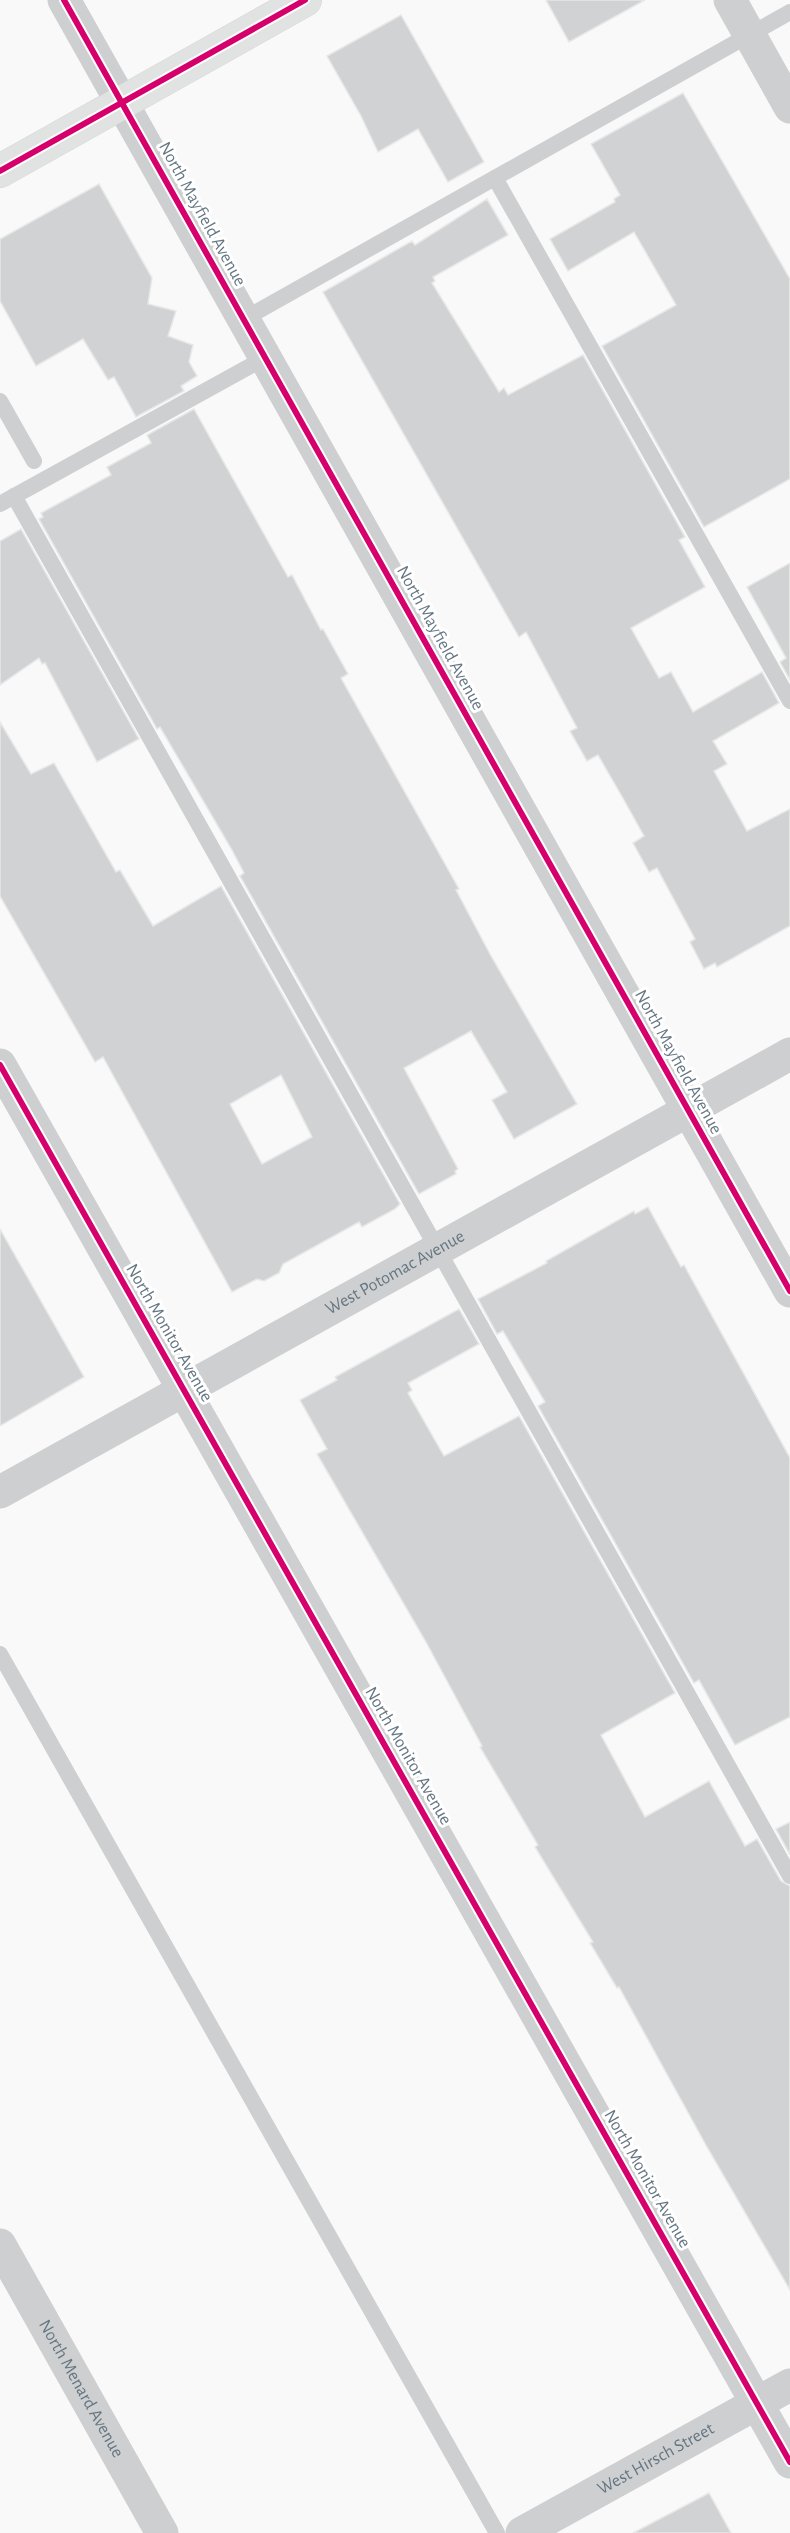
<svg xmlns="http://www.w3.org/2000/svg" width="790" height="2533" font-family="'Alegreya Sans',sans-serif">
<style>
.building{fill:#d0d2d3;stroke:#e8e8e8;stroke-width:1.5;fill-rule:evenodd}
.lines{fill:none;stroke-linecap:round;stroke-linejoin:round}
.secondary-casing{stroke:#d5d6d7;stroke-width:34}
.lane{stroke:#cecfd0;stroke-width:16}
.street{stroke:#cecfd0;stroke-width:33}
.secondary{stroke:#e1e2e2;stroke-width:33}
.cycleway-casing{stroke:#fff;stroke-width:10}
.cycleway{stroke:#d6006c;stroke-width:6}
.labels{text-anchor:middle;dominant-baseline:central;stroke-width:6;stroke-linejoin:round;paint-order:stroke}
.street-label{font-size:18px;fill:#657683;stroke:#fff}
</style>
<rect width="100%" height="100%" fill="#f9f9f9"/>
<!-- building -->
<g class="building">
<polygon points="546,0 645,0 569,42"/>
<polygon points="401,15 484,162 448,182 418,129 378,152 361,116 327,56"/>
<polygon points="683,93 790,279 790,479 704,527 602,346 676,305 634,232 568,271 550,239 615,202 614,199 620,195 591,144"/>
<polygon points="99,184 152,278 148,304 176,311 168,336 193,345 189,362 197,376 181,386 184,391 136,417 114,377 108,380 83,339 36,366 0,301 0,239"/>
<polygon points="487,199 508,235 433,277 435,281 432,283 499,392 504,388 508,395 583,355 685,537 679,540 705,587 631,628 659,678 671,672 693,712 762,672 779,703 713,741 727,764 714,771 747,831 790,809 790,926 717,967 715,963 704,969 690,942 695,939 657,868 649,872 633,843 644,836 624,800 598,755 587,761 570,731 577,728 526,632 519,637 323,292 412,241 415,245"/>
<polygon points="194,409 288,577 292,575 321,630 323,629 348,674 341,678 459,889 456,890 491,956 577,1104 514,1139 492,1100 507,1092 471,1031 404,1068 458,1169 455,1171 456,1174 419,1194 240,876 244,873 232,850 160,727 157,729 39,519 43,517 41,513 111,475 107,467 151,443 147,435"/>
<polygon points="21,529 139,739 97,762 45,663 42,664 39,658 0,685 0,541"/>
<polygon points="790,563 790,680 780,662 786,658 747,587"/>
<path d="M0 722 31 774 54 763 116 872 120 870 153 926 221 886 400 1204 395 1209 362 1227 359 1222 283 1264 279 1273 264 1281 257 1279 232 1292 103 1057 95 1062 0 896ZM281 1075 312 1137 262 1164 230 1104Z"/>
<polygon points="648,1207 681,1267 684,1265 790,1458 790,1717 735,1745 699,1680 694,1683 538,1406 545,1402 503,1331 497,1334 478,1299 547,1263 546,1261 634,1211 635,1214"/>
<polygon points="0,1229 84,1377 0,1426"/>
<polygon points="459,1309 479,1344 408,1383 412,1390 408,1393 444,1456 519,1416 675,1693 601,1735 645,1817 709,1781 745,1846 757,1839 781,1881 790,1886 790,2290 707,2147 619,1987 617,1988 590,1943 593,1942 535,1847 538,1845 480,1747 482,1746 426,1642 317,1454 327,1449 300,1400 337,1380 335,1377"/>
<polygon points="790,1822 790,1855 776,1829"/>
<polygon points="709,2493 731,2533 633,2533"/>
</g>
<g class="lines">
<!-- secondary casing -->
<g class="secondary-casing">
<polyline id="secondary" points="0,171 305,0"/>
</g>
<!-- lane -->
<g class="lane">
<polyline points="495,178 790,701"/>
<polyline points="244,319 790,12"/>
<polyline points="0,401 34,461"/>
<polyline points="14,496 790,1876"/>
<polyline points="0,504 265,358"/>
<polyline points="0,1654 497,2533"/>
</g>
<!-- street -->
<g class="street">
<polyline points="64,0 790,1291"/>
<polyline points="730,0 790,107"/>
<polyline points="0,1065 790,2462"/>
<path id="s1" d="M0 1492 790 1054"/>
<path id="s2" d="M0 2245 162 2533"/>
<path id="s3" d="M522 2533 790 2385"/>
</g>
<!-- secondary -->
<use href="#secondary" class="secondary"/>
<!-- cycleway casing -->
<g class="cycleway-casing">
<g id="cycleway">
<polyline points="64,0 790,1291"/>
<polyline points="0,171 305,0"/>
<polyline points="0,1065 790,2462"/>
</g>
</g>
<!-- cycleway -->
<use href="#cycleway" class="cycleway"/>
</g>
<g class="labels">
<!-- street labels -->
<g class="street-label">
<text transform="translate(202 214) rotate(61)">North Mayfield Avenue</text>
<text transform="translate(440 638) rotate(61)">North Mayfield Avenue</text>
<text transform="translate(678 1062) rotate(61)">North Mayfield Avenue</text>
<text stroke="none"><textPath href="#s1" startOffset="452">West Potomac Avenue</textPath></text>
<text transform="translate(169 1333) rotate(60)">North Monitor Avenue</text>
<text transform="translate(408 1756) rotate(60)">North Monitor Avenue</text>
<text transform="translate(647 2179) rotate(60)">North Monitor Avenue</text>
<text stroke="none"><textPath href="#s2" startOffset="165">North Menard Avenue</textPath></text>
<text stroke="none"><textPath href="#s3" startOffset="153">West Hirsch Street</textPath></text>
</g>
</g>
</svg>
